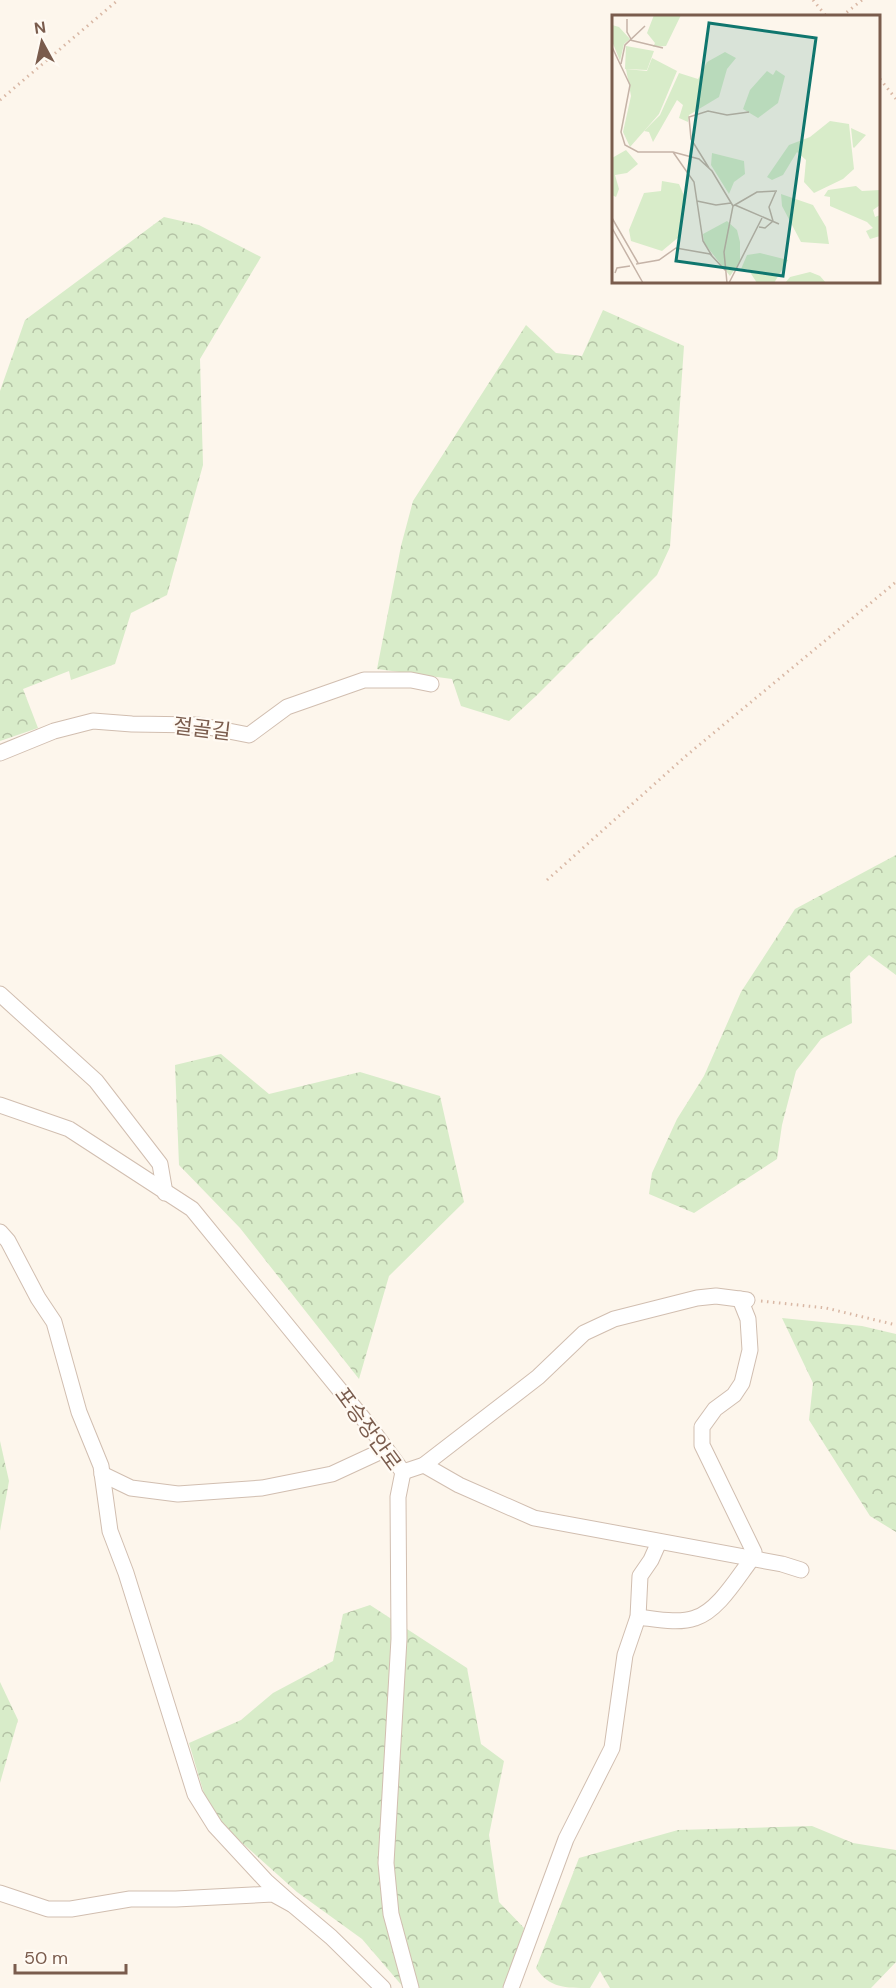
<svg xmlns="http://www.w3.org/2000/svg" width="896" height="1988" font-family="'DM Sans','Noto Sans KR',sans-serif">
<style>
.forest{fill:url(#forest-crowns)}
.lines{fill:none;stroke-linecap:round;stroke-linejoin:round}
.minor-casing{stroke:#d1beb0;stroke-width:17}
.path{stroke:#d9b8a5;stroke-width:3;stroke-dasharray:1.5 4.5;stroke-linecap:butt}
.minor{stroke:#fff;stroke-width:15}
.labels{text-anchor:middle;dominant-baseline:central;stroke-width:4.5;stroke-linejoin:round;paint-order:stroke}
.street-label{font-size:21px;fill:#7a5c4d;stroke:#fffaf3}
.inset-road{fill:none;stroke:#c5b3a7;stroke-width:1.5}
.view{fill:#0f766e;fill-opacity:0.15;stroke:#0f766e;stroke-width:3}
.inset-edge{fill:none;stroke:#7a5c4d;stroke-width:3}
</style>
<defs>
<pattern id="forest-crowns" width="20" height="18" patternUnits="userSpaceOnUse" patternTransform="scale(1.5)"><rect width="20" height="18" fill="#d8ecc9"/><path d="M2 6a3 3 0 1 1 6 0M12 15a3 3 0 1 1 6 0" fill="none" stroke="#b4c2a5"/></pattern>
</defs>
<rect width="100%" height="100%" fill="#fdf6ec"/>
<!-- forest -->
<g class="forest">
<polygon points="164,217 199,225 261,257 200,359 203,465 167,595 131,613 115,664 71,680 69,671 23,689 38,728 0,741 0,391 25,320"/>
<polygon points="603,310 684,346 670,547 657,575 536,696 509,721 461,706 452,679 377,669 401,546 413,501 526,325 556,353 582,356"/>
<polygon points="896,855 896,975 869,955 850,973 852,1023 821,1039 796,1071 782,1125 777,1159 694,1213 649,1194 652,1173 677,1119 704,1076 741,992 795,909"/>
<polygon points="221,1054 269,1094 360,1072 440,1096 464,1202 389,1276 359,1379 240,1228 179,1165 175,1065"/>
<polygon points="782,1318 862,1326 896,1334 896,1532 870,1516 809,1420 813,1383"/>
<polygon points="0,1441 9,1481 0,1531"/>
<polygon points="370,1605 467,1668 481,1744 504,1761 489,1835 499,1902 524,1928 511,1976 502,1988 404,1988 362,1939 297,1892 210,1814 189,1743 241,1720 273,1693 333,1661 343,1614"/>
<polygon points="0,1682 18,1720 0,1783"/>
<path d="M812 1826 853 1843 896 1850V1962L871 1988H610L600 1971 590 1988C565 1988 549 1988 536 1968L579 1858 678 1830Z"/>
</g>
<g class="lines">
<!-- minor casing -->
<g class="minor-casing">
<g id="minor">
<polyline points="0,753 54,731 93,721 132,724 198,725 249,735 287,707 364,680 411,680 431,684"/>
<polyline points="0,994 96,1081 160,1164 165,1193"/>
<polyline points="0,1105 69,1129 192,1209 370,1427 403,1472 398,1497 399,1639 386,1863 391,1914 411,1988"/>
<polyline points="0,1232 8,1241 38,1298 54,1322 79,1412 101,1466 110,1531 126,1573 195,1794 215,1826 266,1881 293,1905"/>
<polyline points="424,1465 459,1485 534,1518 782,1564 801,1570"/>
<polyline points="403,1472 424,1465 538,1377 584,1333 614,1319 697,1298 716,1296 747,1300"/>
<polyline points="102,1474 131,1488 178,1494 262,1488 332,1474 386,1449"/>
<path d="M638 1617C656 1619 678 1624 695 1618 718 1611 737 1578 751 1560L754 1552 702 1445V1427L715 1409 734 1395 742 1383 750 1350 748 1319 740 1299"/>
<polyline points="0,1893 48,1909 71,1909 130,1899 176,1899 273,1894 293,1905 331,1937 383,1988"/>
<polyline points="511,1988 566,1839 612,1748 625,1655 638,1617 640,1576 651,1560 659,1542"/>
</g>
</g>
<!-- path -->
<g class="path">
<polyline points="813,0 826,16"/>
<polyline points="842,16 862,0"/>
<polyline points="880,79 896,99"/>
<polyline points="0,100 118,0"/>
<polyline points="547,880 687,755 896,582"/>
<polyline points="761,1301 826,1308 896,1325"/>
</g>
<!-- minor -->
<use href="#minor" class="minor"/>
</g>
<g class="labels">
<!-- street labels -->
<g class="street-label">
<text transform="translate(202 729) rotate(7)">절골길</text>
<text transform="translate(368 1429) rotate(54)">포승장안로</text>
</g>
</g>
<!-- overview -->
<g transform="translate(612 15)">
<rect width="268" height="268" fill="#fdf6ec"/>
<path d="M40 43 65 56 47 99 18 132 11 117 19 81 14 54 35 56Z" fill="#d8ecc9"/>
<path d="M42 0H69L54 31 41 32 43 28 35 18ZM0 10 7 12 18 24 12 29 8 46 0 26ZM14 31 42 36 35 55 13 54ZM113 37 124 43 115 54 107 82 77 100 76 107 67 103 71 90 65 85 41 127 37 117 32 116 48 100 67 58 86 64 95 47ZM164 55 173 61 166 88 146 103 131 94 138 75 155 56 161 60ZM218 106 237 109 242 154 231 164 202 178 192 167 194 145 185 137 171 160 160 165 155 162 177 130 198 122ZM239 113 254 120 242 133 241 132ZM14 135 26 149 15 158 3 160 7 174 4 182 0 180V143ZM100 138 132 146 133 159 122 167 117 179 99 150ZM50 166 67 169 74 185 68 221 50 236 19 226 17 215 32 178 49 176ZM244 171 250 176 268 175V190L261 195 263 202 268 200V221L258 224 254 216 261 213 255 207 218 191V182L212 181 216 175ZM169 179 201 190 214 212 217 229 189 227 170 191ZM115 206 125 215 128 227V247L118 261 92 228 91 219ZM148 238 176 245 162 268H145L136 254H129L135 240ZM198 257 208 261 214 268H173L178 262Z" fill="#d8ecc9"/>
<path class="inset-road" d="M15 4V17L19 24M18 25 51 33M0 32 18 70 9 117 13 130 26 137H61L87 144 100 156 121 191 112 237 115 268M9 49 13 30 33 11M61 137 82 167 91 226 100 241M97 153 79 124 77 102 96 96 115 100 137 97M85 186 104 190 119 188M123 190 167 209M121 191 145 177 165 176M0 203 26 248M147 212 153 213 161 206 157 192 164 176M0 213 31 268M24 249 47 245 64 233 98 239 114 256M3 258 5 253 18 251M117 268 150 203"/>
<path class="view" d="M97 8 204 23 171 261 64 246Z"/>
<rect width="268" height="268" class="inset-edge"/>
</g>
<!-- north arrow -->
<g transform="translate(42 42) rotate(352)" stroke="#fffaf3" stroke-width="4.5" paint-order="stroke">
<path d="M0-4.5L10 22L0 15L-10 22Z" fill="#7a5c4d"/>
<text y="-9" font-size="16" font-weight="bold" text-anchor="middle" fill="#7a5c4d">N</text>
</g>
<!-- scale -->
<path d="M15 1964v9h111v-9" fill="none" stroke="#7a5c4d" stroke-width="3"/>
<text x="24" y="1964" font-size="18" fill="#7a5c4d" stroke="#fffaf3" stroke-width="4.5" paint-order="stroke">50 m</text>
</svg>
